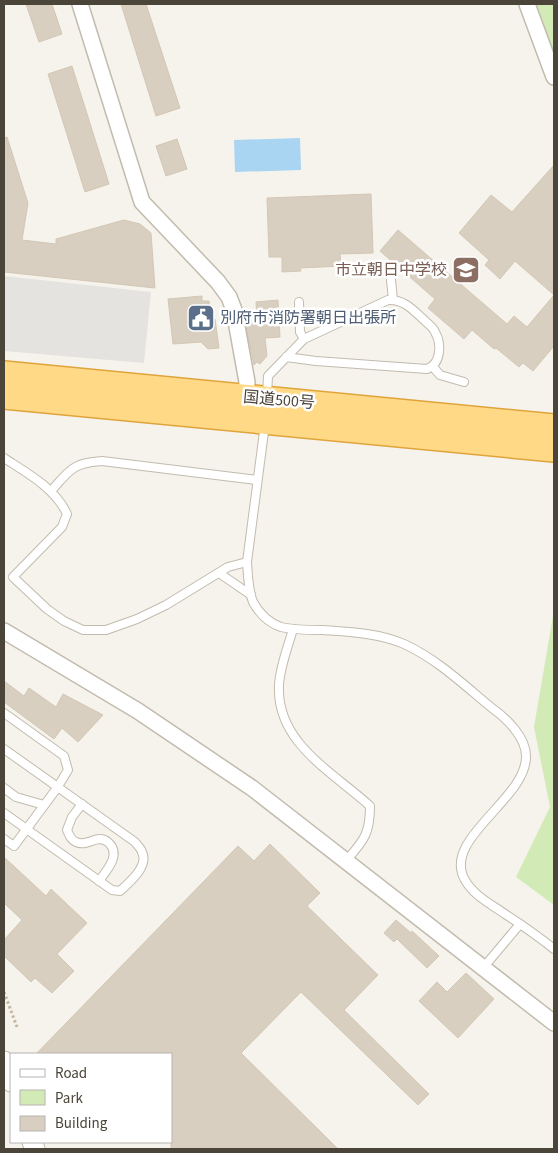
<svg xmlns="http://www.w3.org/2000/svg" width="558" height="1153" font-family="'Source Sans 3','Noto Sans JP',sans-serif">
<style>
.green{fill:#d2eab5}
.parking{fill:#e5e3e0}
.water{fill:#a9d4f2}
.building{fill:#d8cfc1;stroke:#d3c7b4}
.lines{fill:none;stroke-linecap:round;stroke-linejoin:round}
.service-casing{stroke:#c2bbae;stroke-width:10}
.minor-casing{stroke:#c2bbae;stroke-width:18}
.tertiary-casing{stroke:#c2bbae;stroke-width:21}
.trunk-casing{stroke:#e0a43c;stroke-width:28}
.path{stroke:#c4b79f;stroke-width:3;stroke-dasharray:2.5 2.5;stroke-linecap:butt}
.service{stroke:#fff;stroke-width:8}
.minor{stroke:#fff;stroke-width:15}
.tertiary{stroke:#fff;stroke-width:19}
.trunk{stroke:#ffd985;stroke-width:25}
.labels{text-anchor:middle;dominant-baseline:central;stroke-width:5;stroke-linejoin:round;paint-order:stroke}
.education-label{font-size:16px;fill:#785e54;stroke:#fff;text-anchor:end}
.service-label{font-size:16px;fill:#4e5e75;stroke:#fff;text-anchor:start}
.street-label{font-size:16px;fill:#4b4439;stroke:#fff}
</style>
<rect width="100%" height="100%" fill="#f6f3ec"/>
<!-- green -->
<g class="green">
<polygon points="536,4 554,4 554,55 553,51"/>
<polygon points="554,610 554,905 516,877 550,807 534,727"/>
</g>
<!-- parking -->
<polygon class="parking" points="4,276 151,292 144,363 4,351"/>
<!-- water -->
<polygon class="water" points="300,138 301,170 235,172 234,140"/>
<!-- building -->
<g class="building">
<polygon points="26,4 52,4 62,34 39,42"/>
<polygon points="121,4 146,4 180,108 156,116"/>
<polygon points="72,66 109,184 85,192 48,74"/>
<polygon points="7,137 28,203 22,240 56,244 56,239 124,220 140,224 151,233 155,288 4,272 4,138"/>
<polygon points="177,139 187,169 166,176 156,146"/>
<polygon points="554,165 554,295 515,261 500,279 485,265 489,260 459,233 491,195 512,212"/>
<polygon points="371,194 373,253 340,254 341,266 300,268 301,271 282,272 282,257 269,257 267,198"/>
<polygon points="398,230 507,324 514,316 527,327 554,295 554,346 533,371 523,363 519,367 496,348 494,349 472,330 464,339 428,308 435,299 380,251"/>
<polygon points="202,296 202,301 209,301 211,319 215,319 219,348 208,349 201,342 173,344 168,299"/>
<polygon points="278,300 280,337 265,338 267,356 260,364 257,362 254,365 245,321 257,320 256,302"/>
<polygon points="4,681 24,696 29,688 56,707 63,694 103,715 78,742 62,728 54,739 4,702"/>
<polygon points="270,844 320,893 307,906 378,975 344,1010 429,1094 418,1105 301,992 241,1053 338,1149 171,1149 171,1054 36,1054 238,846 254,861"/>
<polygon points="4,857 46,896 51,889 87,923 57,954 74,971 52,993 35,978 31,982 4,956 4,940 22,920 4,903"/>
<polygon points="396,920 411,933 412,931 439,956 427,968 397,939 394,942 384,933"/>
<polygon points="466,973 494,999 458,1038 419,1001 437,982 447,992"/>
</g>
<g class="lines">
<!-- service casing -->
<g class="service-casing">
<g id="service">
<polyline points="391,280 393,300"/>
<polyline points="299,302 300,332 304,339"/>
<polyline points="433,367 440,375 464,382"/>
<path d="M267 395 268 376 304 339 388 300C404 299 413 310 424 320 428 324 433 327 435 332 442 344 441 364 427 369L316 361 286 357"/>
<path d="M265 424 247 562C248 575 248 590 253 602 259 613 269 623 281 627 294 630 309 630 322 630 349 632 379 633 404 644 437 659 464 685 492 708 506 718 526 737 526 756 527 799 441 839 465 880 474 896 491 904 505 914 522 925 538 936 554 949"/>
<path d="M4 458C27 473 55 488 67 514L62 527 13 577 47 609 64 621 83 630H106L137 619 166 605 228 567 247 562"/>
<path d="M51 491C70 470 72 463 102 461L257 480"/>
<polyline points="219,573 251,595"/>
<path d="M293 629C288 647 280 666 279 685 276 743 333 772 370 806 370 834 364 840 346 861"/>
<polyline points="4,713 64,756 68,770 57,788 14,846 4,839"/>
<path d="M4 749 135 842C137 845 141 848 142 852 149 866 130 882 120 891L112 890 4 813"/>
<polyline points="4,788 16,797 44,805"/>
<path d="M82 804 72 817 67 830C69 835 71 840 76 842 84 846 91 840 99 839 103 839 106 840 109 843 121 855 107 870 99 881"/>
<polyline points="483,968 520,924"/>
</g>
</g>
<!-- minor casing -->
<g class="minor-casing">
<g id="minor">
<polyline points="80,4 142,202 218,282 229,297 234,310 247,382 246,406"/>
<polyline points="527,4 554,77"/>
<polyline points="4,631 138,711 252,788 554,1023"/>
</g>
</g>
<!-- tertiary casing -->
<g class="tertiary-casing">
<g id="tertiary">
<polyline points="4,1061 11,1082"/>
<polyline points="32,1142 35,1149"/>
</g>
</g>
<!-- trunk casing -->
<g class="trunk-casing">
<g id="trunk">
<polyline points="4,374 554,427"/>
<polyline points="4,396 554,449"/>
</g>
</g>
<!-- path -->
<polyline class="path" points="4,992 17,1027"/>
<!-- service -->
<use href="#service" class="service"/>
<!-- minor -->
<use href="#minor" class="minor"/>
<!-- tertiary -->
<use href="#tertiary" class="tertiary"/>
<!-- trunk -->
<use href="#trunk" class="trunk"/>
</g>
<!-- icons -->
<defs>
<g id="school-square" transform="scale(1.4375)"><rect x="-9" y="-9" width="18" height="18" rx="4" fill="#8d6e63" stroke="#fff"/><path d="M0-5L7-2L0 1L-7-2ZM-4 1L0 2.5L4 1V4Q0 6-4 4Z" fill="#fff"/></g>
<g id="civic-square" transform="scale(1.4375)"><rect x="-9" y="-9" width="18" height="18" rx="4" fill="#5c6f8a" stroke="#fff"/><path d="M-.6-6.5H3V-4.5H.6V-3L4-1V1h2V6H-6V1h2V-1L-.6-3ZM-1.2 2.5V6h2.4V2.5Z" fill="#fff"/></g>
</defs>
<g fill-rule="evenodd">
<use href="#school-square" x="466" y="270"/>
<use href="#civic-square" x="201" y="318"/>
</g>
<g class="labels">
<!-- education labels -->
<g class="education-label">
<text x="447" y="270">市立朝日中学校</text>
</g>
<!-- service labels -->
<g class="service-label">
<text x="220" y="318">別府市消防署朝日出張所</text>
</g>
<!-- street labels -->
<g class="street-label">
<text transform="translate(279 400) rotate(5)">国道500号</text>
</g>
</g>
<!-- border -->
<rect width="558" height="1153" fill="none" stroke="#4b4439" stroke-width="10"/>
<!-- legend -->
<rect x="10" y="1053" width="162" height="90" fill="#ffffff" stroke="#b7b4b0"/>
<rect x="20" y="1069" width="25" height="8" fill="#ffffff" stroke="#b7b4b0"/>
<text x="55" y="1078" font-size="15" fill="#4b4439">Road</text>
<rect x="20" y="1090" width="25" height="15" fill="#d2eab5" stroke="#b7b4b0"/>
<text x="55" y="1103" font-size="15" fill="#4b4439">Park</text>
<rect x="20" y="1116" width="25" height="15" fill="#d8cfc1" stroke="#b7b4b0"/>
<text x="55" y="1128" font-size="15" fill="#4b4439">Building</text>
</svg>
